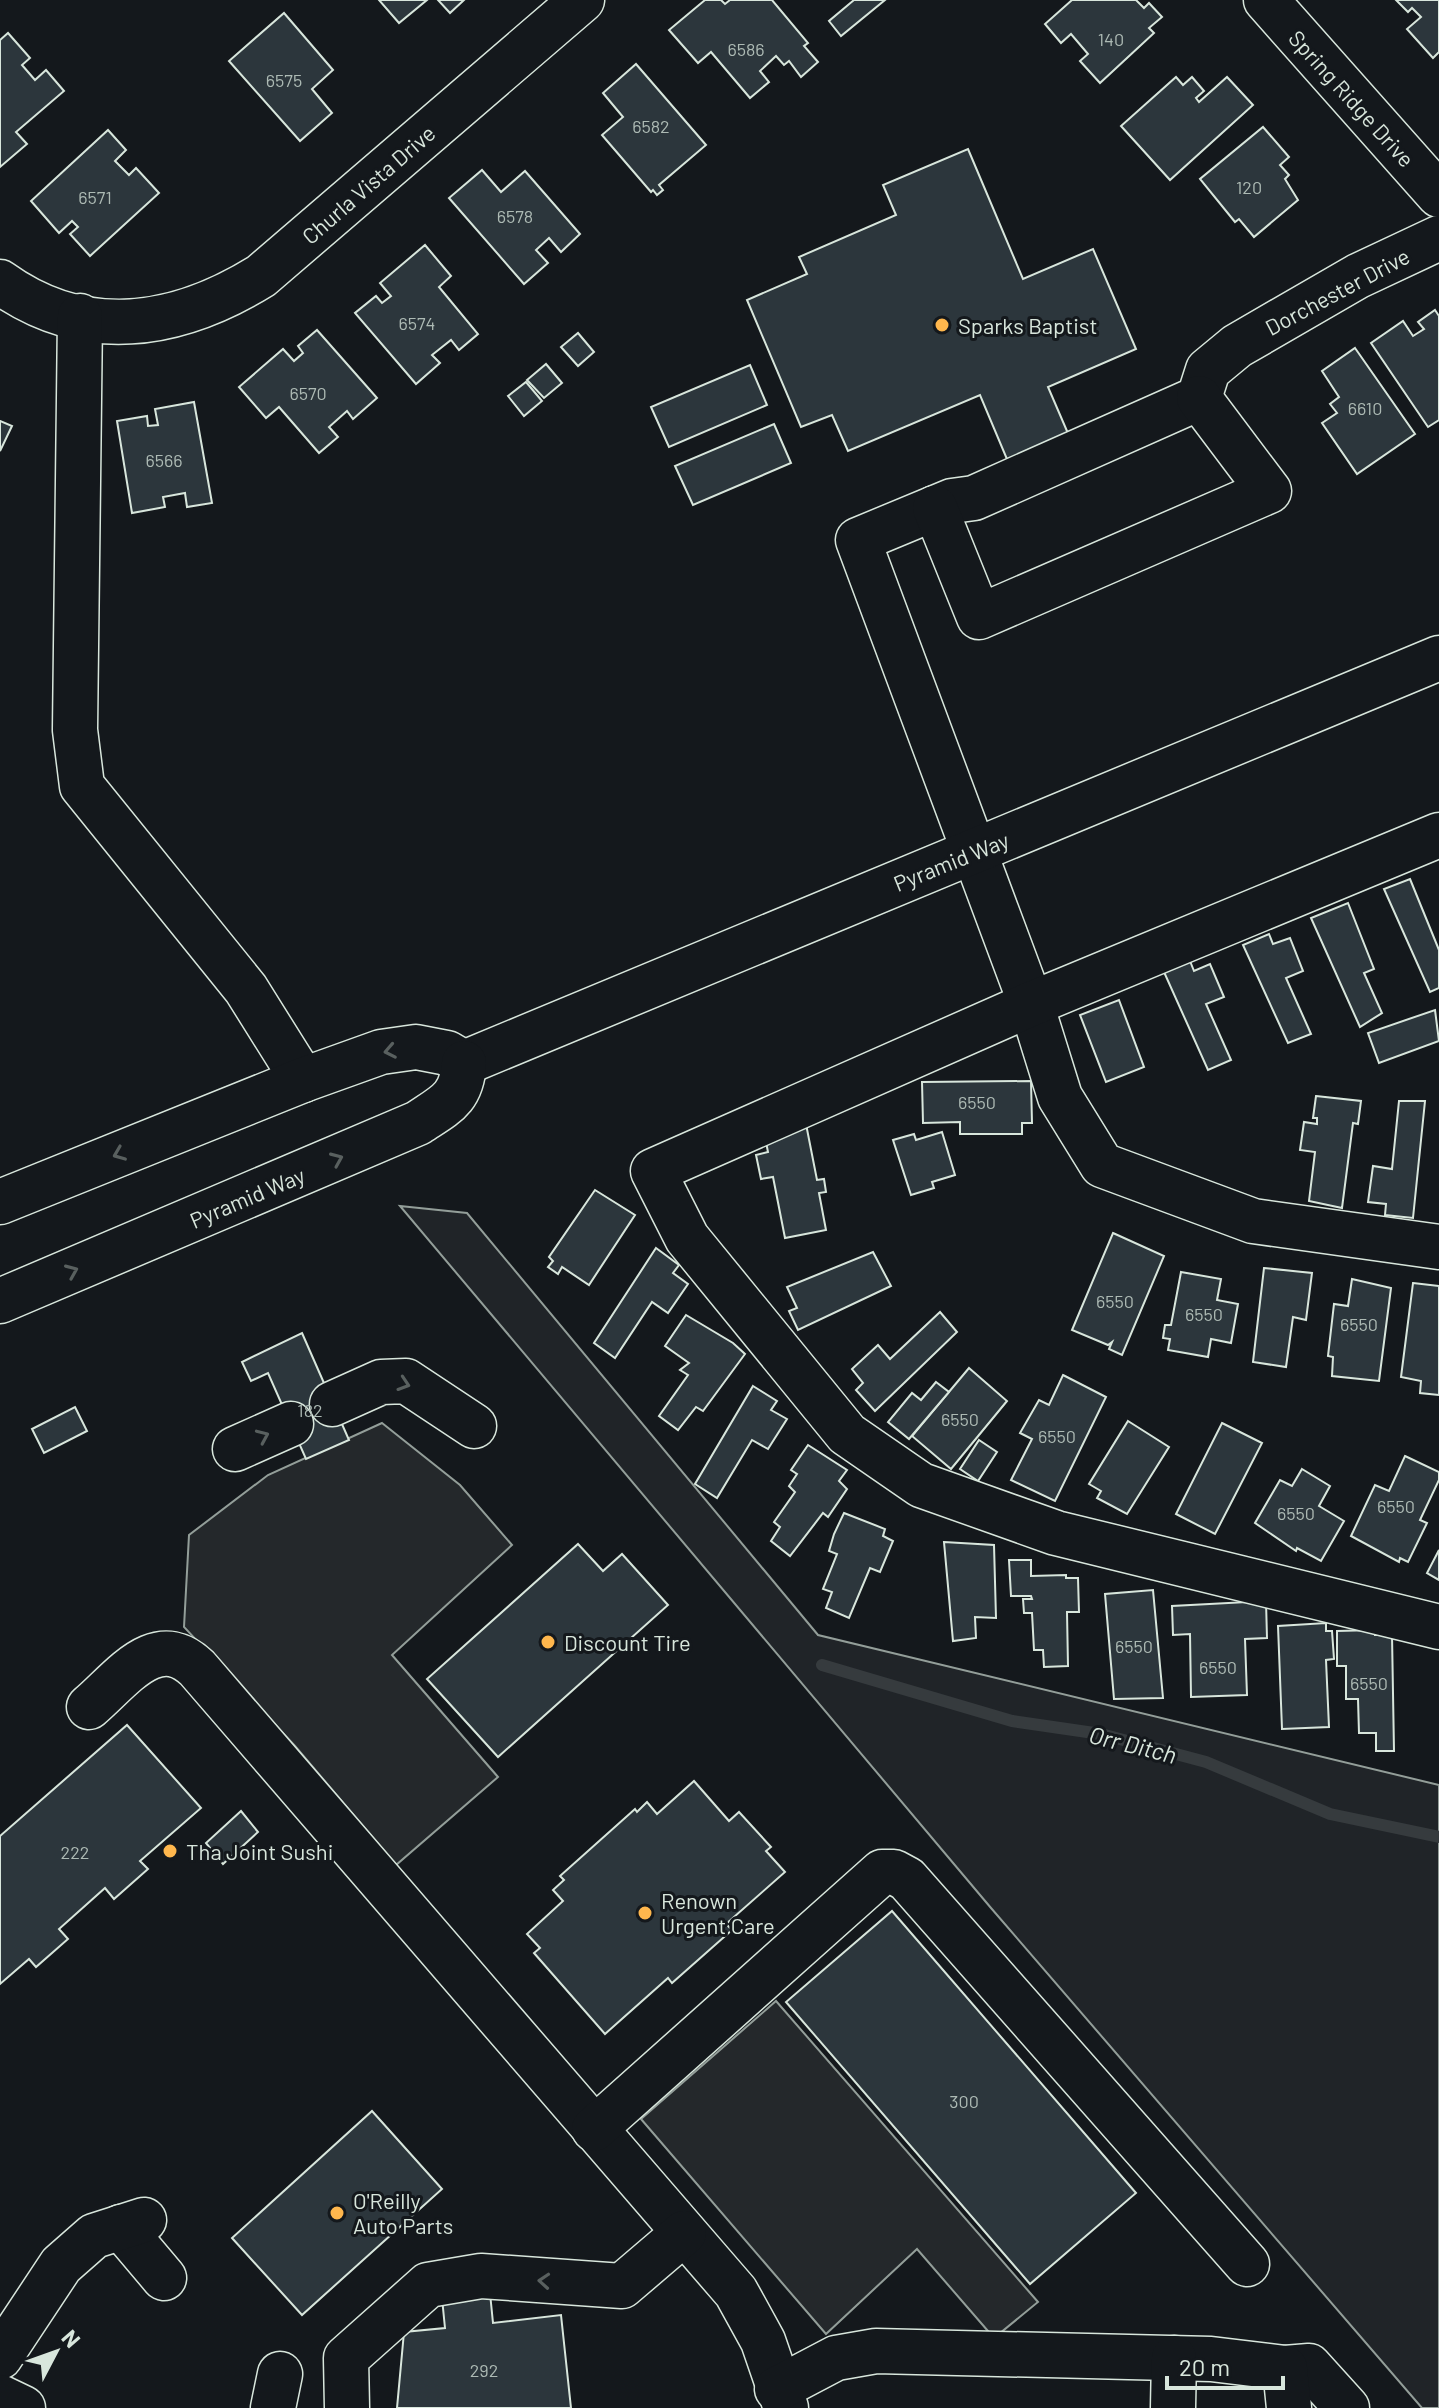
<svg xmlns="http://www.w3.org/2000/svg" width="1439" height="2408" font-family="Barlow,sans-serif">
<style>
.green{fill:#202428;stroke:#939e99;stroke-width:2}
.parking{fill:#24282b;stroke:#939e99;stroke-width:2}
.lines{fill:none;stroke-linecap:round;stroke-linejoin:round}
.stream{stroke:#363b3e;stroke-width:12}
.building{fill:#2c363c;stroke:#d8e6dc;stroke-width:2}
.minor-casing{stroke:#d8e6dc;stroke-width:47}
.major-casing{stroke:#d8e6dc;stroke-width:47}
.minor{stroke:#14181c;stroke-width:44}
.major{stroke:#14181c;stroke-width:44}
.oneway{stroke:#59605f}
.poi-dot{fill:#ffb74d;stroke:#14181c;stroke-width:3}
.labels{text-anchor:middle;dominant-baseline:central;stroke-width:6;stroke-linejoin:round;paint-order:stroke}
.number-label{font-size:18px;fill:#adbab4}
.street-label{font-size:22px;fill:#d8e6dc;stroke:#14181c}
.poi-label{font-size:22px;fill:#d8e6dc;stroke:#14181c;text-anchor:start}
.water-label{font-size:24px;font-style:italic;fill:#d8e6dc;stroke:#14181c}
</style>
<rect width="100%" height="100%" fill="#14181c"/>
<!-- green -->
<polygon class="green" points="400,1206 467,1213 818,1635 1439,1785 1439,2408 1422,2408 991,1908"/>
<!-- parking -->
<g class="parking">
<polygon points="382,1423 460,1485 512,1545 392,1655 498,1777 396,1865 295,1746 184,1627 189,1535 268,1475"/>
<polygon points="776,2001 1038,2302 994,2338 917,2249 826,2334 641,2119"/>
</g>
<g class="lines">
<!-- stream -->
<polyline class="stream" points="822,1665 1012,1721 1101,1734 1206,1762 1330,1814 1439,1837"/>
</g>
<!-- building -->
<g class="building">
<polygon points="379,0 427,0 399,23"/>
<polygon points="438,0 464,0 450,13"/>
<polygon points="705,0 721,0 725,4 730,0 772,0 808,43 804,46 818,62 801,77 789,61 784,65 776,56 760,71 769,82 750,98 711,52 698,63 669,30"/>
<polygon points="854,0 885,0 841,36 829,21"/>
<polygon points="1072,0 1136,0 1144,8 1149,3 1162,17 1149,28 1154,33 1100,83 1080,61 1088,54 1071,34 1061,43 1045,24"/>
<polygon points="1396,0 1439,0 1439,52 1433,58 1407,29 1421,17 1412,8 1408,12"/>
<polygon points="284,13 333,70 312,89 332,113 300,141 229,61"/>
<polygon points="8,33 30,58 22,65 35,80 46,70 64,91 16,132 27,144 0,167 0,40"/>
<polygon points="636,64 706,145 659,185 663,190 657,195 653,190 651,192 602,135 623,117 603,93"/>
<polygon points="1176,77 1183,85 1192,77 1204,91 1196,98 1199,102 1227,77 1253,105 1170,180 1121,126"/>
<polygon points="1263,127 1289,157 1280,165 1289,175 1285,179 1298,200 1254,237 1239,219 1235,222 1200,179"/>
<polygon points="108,130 126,150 115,161 129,175 136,168 159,193 90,256 70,234 78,227 72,221 59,233 31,201"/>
<polygon points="968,149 1023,279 1093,249 1136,349 1048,387 1070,438 1009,464 980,395 848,451 832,415 801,427 747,300 807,274 799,257 896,215 883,185"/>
<polygon points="482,170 501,192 525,171 580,234 561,252 549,238 536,250 548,263 524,284 449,198"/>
<polygon points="425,245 451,276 439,287 478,334 459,350 451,340 432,355 440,363 416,384 355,313 376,296 382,303 391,296 380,283"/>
<polygon points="1435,310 1439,316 1439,420 1428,427 1371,343 1403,321 1413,336 1424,329 1418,322"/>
<polygon points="317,330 377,398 353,419 347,411 329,427 338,437 319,453 279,407 266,418 239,387 283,349 294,361 303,353 298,346"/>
<polygon points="578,333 594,352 578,366 561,347"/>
<polygon points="1355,348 1415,434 1357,474 1322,423 1337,413 1330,404 1339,397 1322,371"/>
<polygon points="546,364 562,383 544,398 527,380"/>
<polygon points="750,365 767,405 669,447 651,407"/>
<polygon points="526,382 542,401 524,416 508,396"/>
<polygon points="194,402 212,503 187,507 185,493 163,497 165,507 132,513 117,421 147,416 148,426 158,425 155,409"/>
<polygon points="0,421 12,426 0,451"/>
<polygon points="774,424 791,463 693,505 675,466"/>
<polygon points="1410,879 1439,950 1439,988 1430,992 1384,889"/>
<polygon points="1348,903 1374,969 1364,973 1382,1013 1360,1027 1311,918"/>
<polygon points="1269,934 1273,944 1290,938 1303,971 1286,978 1311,1034 1288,1043 1243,945"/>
<polygon points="1190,961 1194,971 1210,964 1224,997 1206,1004 1231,1060 1208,1070 1164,972"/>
<polygon points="1119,1000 1144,1067 1106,1082 1080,1015"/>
<polygon points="1435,1010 1439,1041 1379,1063 1368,1033"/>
<polygon points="1031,1081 1032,1123 1022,1123 1022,1134 960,1134 960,1122 923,1123 922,1082"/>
<polygon points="1316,1096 1361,1101 1358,1124 1353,1123 1342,1208 1309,1201 1315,1152 1300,1150 1304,1122 1317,1124 1317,1118 1313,1118"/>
<polygon points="1399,1101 1425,1101 1413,1218 1385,1215 1386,1204 1368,1202 1373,1166 1392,1169"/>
<polygon points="806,1124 817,1180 824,1179 826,1192 819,1193 826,1230 785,1238 773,1177 761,1179 756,1155 768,1152 764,1132"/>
<polygon points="942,1132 955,1175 932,1182 934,1188 911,1195 893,1140 914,1134 916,1140"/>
<polygon points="595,1190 635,1215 589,1285 562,1267 558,1274 548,1267 553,1261 549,1257"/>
<polygon points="1113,1233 1164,1256 1122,1355 1109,1349 1112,1342 1108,1345 1072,1330"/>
<polygon points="656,1248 679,1265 673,1273 688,1284 668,1313 652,1302 615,1358 594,1343"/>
<polygon points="873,1252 891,1286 798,1330 789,1311 797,1308 787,1287"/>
<polygon points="1264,1268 1312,1273 1306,1320 1293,1317 1286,1367 1253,1362"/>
<polygon points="1181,1272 1221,1279 1217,1300 1238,1304 1231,1343 1211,1339 1208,1357 1168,1350 1170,1339 1163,1338 1165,1325 1171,1325"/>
<polygon points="1352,1279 1391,1288 1379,1381 1332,1376 1333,1357 1328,1356 1334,1304 1348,1306"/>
<polygon points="1413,1283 1439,1286 1439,1395 1420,1393 1421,1381 1401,1377"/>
<polygon points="940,1312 957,1332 875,1411 856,1390 863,1383 852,1369 878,1345 890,1359"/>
<polygon points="686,1315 733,1343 745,1354 703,1411 696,1407 678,1430 659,1416 688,1375 680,1370 689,1363 665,1346"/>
<polygon points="302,1333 349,1440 306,1459 268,1373 251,1381 242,1362"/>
<polygon points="969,1368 1007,1401 951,1469 912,1436"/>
<polygon points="1063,1375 1106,1397 1055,1501 1011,1480 1032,1439 1020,1433 1039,1400 1049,1405"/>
<polygon points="936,1382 949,1392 909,1439 888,1422 912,1393 921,1400"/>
<polygon points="753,1386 777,1401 771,1410 787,1419 768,1449 752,1440 717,1498 695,1484"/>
<polygon points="75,1407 87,1431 44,1453 32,1429"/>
<polygon points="1128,1421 1169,1447 1127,1514 1097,1498 1101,1491 1089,1484"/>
<polygon points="1222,1423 1262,1443 1215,1534 1176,1514"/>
<polygon points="979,1440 997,1452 978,1481 960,1469"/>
<polygon points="808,1445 847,1470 839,1481 847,1489 828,1517 823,1513 790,1556 771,1541 780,1527 774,1522 795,1492 789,1486 797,1474 791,1470"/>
<polygon points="1405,1456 1439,1472 1439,1480 1420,1520 1427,1523 1408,1562 1400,1558 1399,1562 1351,1536 1375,1485 1389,1491"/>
<polygon points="1302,1469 1330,1486 1319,1506 1344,1521 1321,1561 1297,1548 1296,1551 1255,1523 1280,1480 1292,1486"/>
<polygon points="844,1513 885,1529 883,1536 893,1541 880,1572 870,1568 849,1618 826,1608 832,1592 823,1589 837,1554 829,1551 834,1534"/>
<polygon points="944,1542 994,1545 996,1618 975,1617 976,1638 953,1641"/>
<polygon points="578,1544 603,1571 622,1554 668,1605 498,1757 427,1679"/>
<polygon points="1439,1550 1439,1580 1427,1573"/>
<polygon points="1009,1560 1031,1560 1031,1576 1066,1575 1066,1578 1078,1578 1079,1612 1067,1612 1068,1666 1044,1667 1043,1650 1034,1650 1032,1613 1024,1613 1023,1599 1032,1599 1031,1596 1011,1596"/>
<polygon points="1153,1590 1163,1698 1114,1699 1105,1594"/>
<polygon points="1266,1601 1267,1638 1245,1639 1247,1695 1191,1697 1190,1634 1173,1635 1172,1606"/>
<polygon points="1326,1623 1326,1631 1332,1631 1334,1659 1326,1660 1329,1727 1282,1729 1278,1626"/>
<polygon points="1375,1630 1375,1635 1392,1635 1394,1751 1376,1751 1376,1733 1359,1733 1358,1699 1346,1699 1346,1666 1337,1666 1337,1631"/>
<polygon points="127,1725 201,1808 140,1861 148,1869 114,1899 105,1888 59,1929 68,1939 36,1967 29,1959 0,1984 0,1836"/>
<polygon points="694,1781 729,1821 739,1812 771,1847 766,1851 785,1872 726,1924 732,1930 672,1983 668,1978 605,2034 534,1953 540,1948 527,1934 563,1901 553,1890 564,1880 560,1876 635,1809 637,1812 647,1802 657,1814"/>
<polygon points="241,1811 258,1832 223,1864 206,1843"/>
<polygon points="892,1911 1136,2193 1030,2284 786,2002"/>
<polygon points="372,2111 442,2189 302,2315 232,2238"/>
<polygon points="490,2293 493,2323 561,2315 571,2408 397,2408 404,2332 445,2328 442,2298"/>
</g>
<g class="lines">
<!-- minor casing -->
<g class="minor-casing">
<g id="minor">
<polyline points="1266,0 1439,195"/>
<polyline points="1439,238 1358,276 1237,346 1208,370 1199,398 974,498 952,501 858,540 1031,1004 1060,1097 1102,1165 1253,1221 1439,1247"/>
<path d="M0 282C85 343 177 328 261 276L582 0"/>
<polyline points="80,316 75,730 82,786 246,989 303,1080"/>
<polyline points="935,508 979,617 1269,491 1199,398"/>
<polyline points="1439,835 1031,1004 653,1171 687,1238 847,1434 921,1485 1056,1533 1439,1627"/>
<polyline points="332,1404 381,1382 406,1381 474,1426"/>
<polyline points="235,1449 291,1424"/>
<path d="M89 1707C122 1679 156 1629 197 1668L736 2292 763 2341 786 2408"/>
<polyline points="594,2129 882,1872 894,1872 907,1879 1247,2264"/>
<polyline points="121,2227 164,2278"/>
<polyline points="0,2357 61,2265 94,2236 144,2220"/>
<polyline points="1285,2368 1309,2366 1347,2408"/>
<polyline points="777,2389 836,2358 876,2351 1211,2359 1285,2368 1289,2408"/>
<polyline points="0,2397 23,2408"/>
<polyline points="273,2408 280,2374"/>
<polyline points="347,2408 346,2358 428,2285 481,2276 622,2286 684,2233"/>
<polyline points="1173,2408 1174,2358"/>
</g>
</g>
<!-- major casing -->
<g class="major-casing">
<g id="major">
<polyline points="464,1063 1439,658"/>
<polyline points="0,1202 303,1080 381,1052 416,1047 447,1053 464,1063"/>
<path d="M0 1301 418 1123C445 1105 462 1099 464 1063"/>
</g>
</g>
<!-- minor -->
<use href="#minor" class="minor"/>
<!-- major -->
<use href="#major" class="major"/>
</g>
<!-- one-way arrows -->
<defs><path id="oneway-chevron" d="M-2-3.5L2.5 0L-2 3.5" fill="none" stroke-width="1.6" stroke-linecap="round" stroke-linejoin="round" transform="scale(2)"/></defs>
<g class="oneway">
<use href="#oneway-chevron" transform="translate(390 1051) rotate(169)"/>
<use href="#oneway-chevron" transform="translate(119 1154) rotate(158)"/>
<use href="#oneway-chevron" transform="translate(337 1159) rotate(-23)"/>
<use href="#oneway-chevron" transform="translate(72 1271) rotate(-23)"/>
<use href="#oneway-chevron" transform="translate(404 1384) rotate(18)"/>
<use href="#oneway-chevron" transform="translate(263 1436) rotate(-24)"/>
<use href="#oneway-chevron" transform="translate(544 2281) rotate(-176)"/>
</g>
<!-- markers -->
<g class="poi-dot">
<circle cx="942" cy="325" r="8"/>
<circle cx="548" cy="1642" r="8"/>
<circle cx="170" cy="1851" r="8"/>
<circle cx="645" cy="1913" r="8"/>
<circle cx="337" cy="2213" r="8"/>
</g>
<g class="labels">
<!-- number labels -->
<g class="number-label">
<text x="1111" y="39">140</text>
<text x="746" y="49">6586</text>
<text x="284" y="80">6575</text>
<text x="651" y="126">6582</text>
<text x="1249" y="187">120</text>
<text x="95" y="197">6571</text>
<text x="515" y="216">6578</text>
<text x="417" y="323">6574</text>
<text x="308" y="393">6570</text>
<text x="1365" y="408">6610</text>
<text x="164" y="460">6566</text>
<text x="977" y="1102">6550</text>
<text x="1115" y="1301">6550</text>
<text x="1204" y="1314">6550</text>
<text x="1359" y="1324">6550</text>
<text x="310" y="1410">182</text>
<text x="960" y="1419">6550</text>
<text x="1057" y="1436">6550</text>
<text x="1396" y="1506">6550</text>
<text x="1296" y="1513">6550</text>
<text x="1134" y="1646">6550</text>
<text x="1218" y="1667">6550</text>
<text x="1369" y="1683">6550</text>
<text x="75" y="1852">222</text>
<text x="964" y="2101">300</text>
<text x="484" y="2370">292</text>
</g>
<!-- street labels -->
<g class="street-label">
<text transform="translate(1352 98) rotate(48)">Spring Ridge Drive</text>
<text transform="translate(368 184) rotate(-41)">Churla Vista Drive</text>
<text transform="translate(1337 291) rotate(-28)">Dorchester Drive</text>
<text transform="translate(951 861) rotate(-22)">Pyramid Way</text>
<text transform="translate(247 1197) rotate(-23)">Pyramid Way</text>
</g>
<!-- poi labels -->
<g class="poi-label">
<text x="958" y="325">Sparks Baptist</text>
<text x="564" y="1642">Discount Tire</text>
<text x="186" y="1851">Tha Joint Sushi</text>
<text x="661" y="1900">Renown<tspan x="661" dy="25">Urgent Care</tspan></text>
<text x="353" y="2200">O'Reilly<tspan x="353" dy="25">Auto Parts</tspan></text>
</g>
<!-- water labels -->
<g class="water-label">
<text transform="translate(1133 1744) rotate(14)">Orr Ditch</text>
</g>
</g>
<!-- north arrow -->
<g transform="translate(56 2352) rotate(49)" stroke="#14181c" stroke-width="6" paint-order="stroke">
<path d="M0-6L14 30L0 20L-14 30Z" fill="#d8e6dc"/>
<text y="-12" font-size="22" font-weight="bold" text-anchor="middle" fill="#d8e6dc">N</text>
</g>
<!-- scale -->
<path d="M1167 2376v12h116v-12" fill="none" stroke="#d8e6dc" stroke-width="4"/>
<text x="1179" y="2376" font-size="24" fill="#d8e6dc" stroke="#14181c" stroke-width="6" paint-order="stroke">20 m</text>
</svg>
